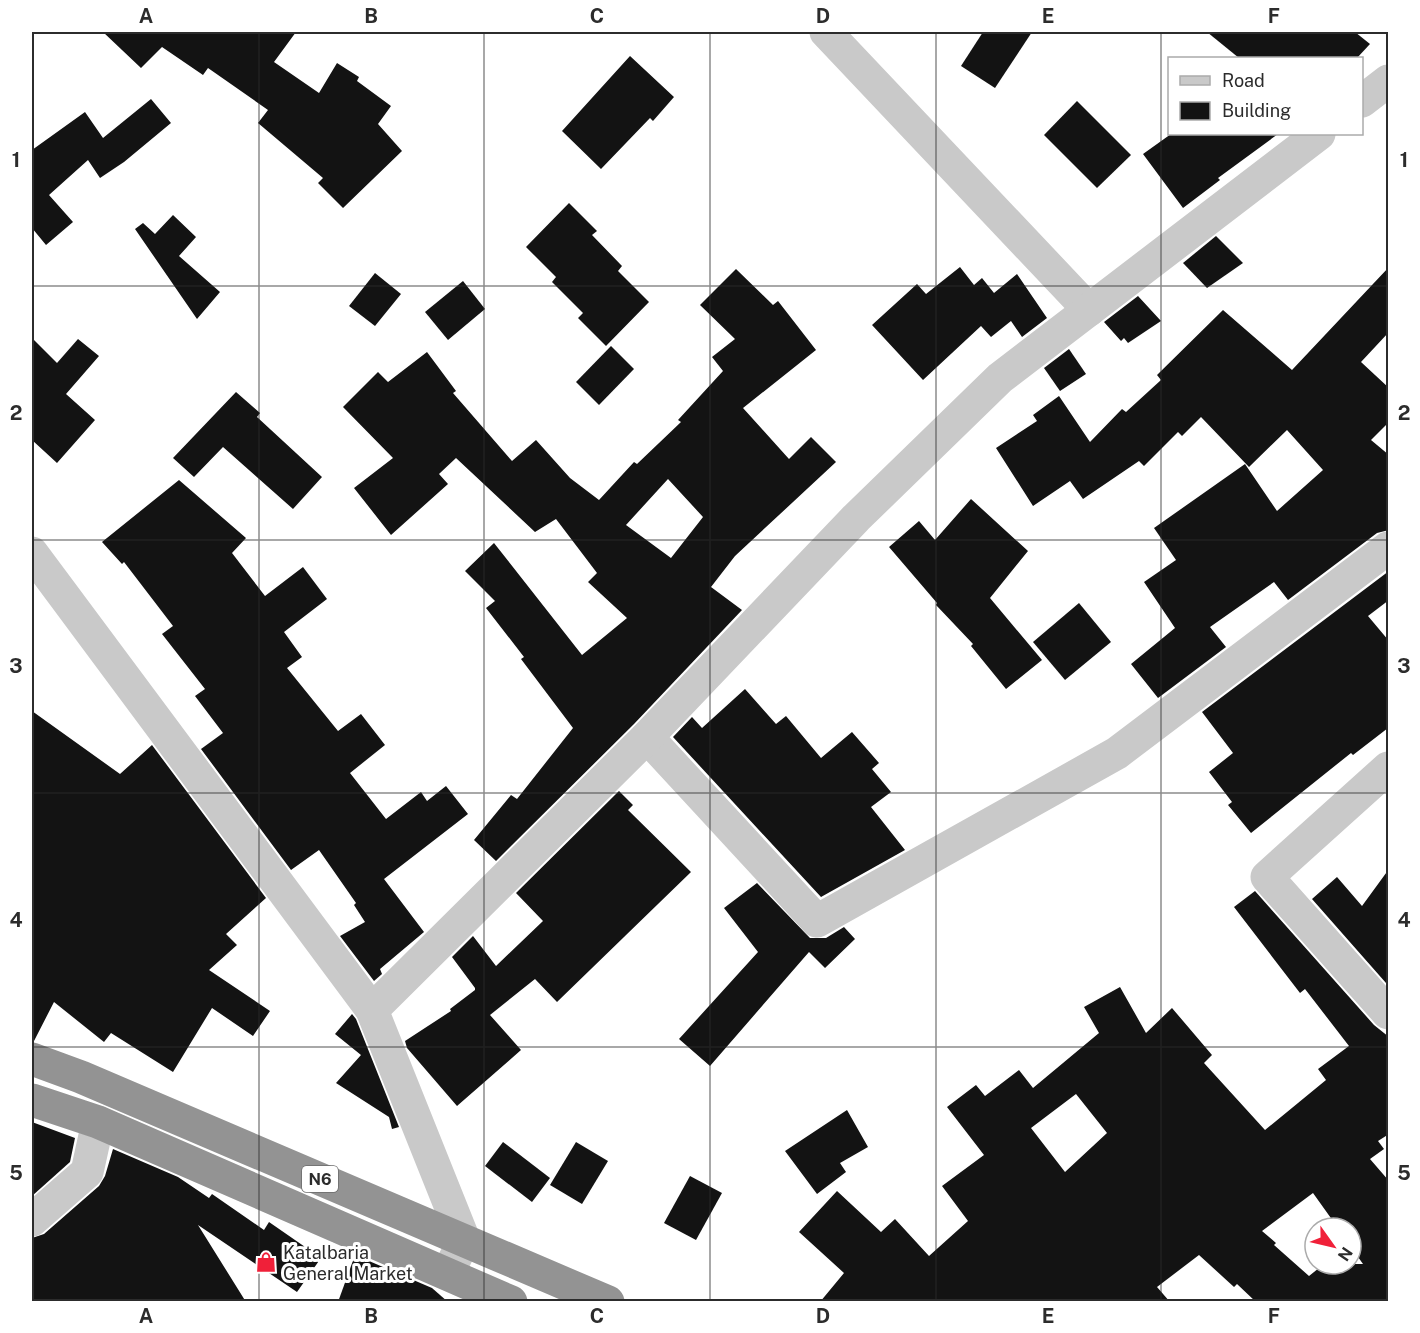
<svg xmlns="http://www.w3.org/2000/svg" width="1420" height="1333" font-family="'Public Sans',sans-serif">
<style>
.building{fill:#131313;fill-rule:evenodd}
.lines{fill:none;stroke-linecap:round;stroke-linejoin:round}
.minor{stroke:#c9c9c9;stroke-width:33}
.highway{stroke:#939393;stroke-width:33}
.grid{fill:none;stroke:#2c2c2c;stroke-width:1.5;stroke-opacity:0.55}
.labels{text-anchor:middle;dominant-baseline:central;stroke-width:6;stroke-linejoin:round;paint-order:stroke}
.shield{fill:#fff;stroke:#6b6b6b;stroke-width:1.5}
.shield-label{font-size:16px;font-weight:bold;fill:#2c2c2c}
.poi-label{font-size:18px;fill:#2c2c2c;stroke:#fff;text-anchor:start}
.neatline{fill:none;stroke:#2c2c2c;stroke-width:2}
.grid-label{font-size:20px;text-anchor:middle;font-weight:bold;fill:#2c2c2c}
</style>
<rect width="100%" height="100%" fill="#fff"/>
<!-- building -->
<g class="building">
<polygon points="103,32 296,32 274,62 319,93 337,63 359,77 357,81 391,106 378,124 402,151 343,208 318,183 323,178 258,123 268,110 208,68 203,75 162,47 141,68"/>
<polygon points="983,32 1032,32 995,88 961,66"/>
<polygon points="1207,32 1355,32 1370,44 1357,58 1239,58"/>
<polygon points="630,56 674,97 653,121 650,118 601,169 562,131"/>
<polygon points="151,99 171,123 124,162 100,178 88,160 49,195 73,222 46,245 32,228 32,150 85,112 103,138"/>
<polygon points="1077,101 1131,155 1097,188 1044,135"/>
<polygon points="1171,134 1278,134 1218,178 1220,180 1183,208 1143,154"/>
<polygon points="569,203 597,231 592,235 622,266 618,271 649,302 606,346 578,318 583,313 552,282 556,277 526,247"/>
<polygon points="173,215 196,237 179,256 220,292 197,319 135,229 143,223 155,234"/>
<polygon points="1216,236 1243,263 1207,288 1183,263"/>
<polygon points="960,267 974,285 982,278 994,293 1017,274 1047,318 1022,337 1011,321 991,337 981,326 923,380 872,325 917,284 926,294"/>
<polygon points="1389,267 1389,332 1361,362 1389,388 1389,422 1371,440 1389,455 1389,530 1377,533 1288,600 1274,582 1210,627 1226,647 1158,698 1131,664 1175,628 1144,582 1176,560 1154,528 1245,464 1277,511 1323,470 1287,430 1249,467 1201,417 1182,436 1178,432 1144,466 1139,461 1083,499 1070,481 1033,506 996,448 1037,421 1033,415 1059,396 1090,442 1122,409 1126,412 1161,380 1157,375 1223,310 1292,370"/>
<path d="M736 269 773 305 778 301 816 350 743 408 789 459 811 437 836 462 735 556 711 587 742 610 634 724 496 861 474 840 511 795 517 799 573 728 521 659 524 657 486 608 495 601 465 571 494 543 582 655 627 618 588 582 597 573 556 519 535 532 456 458 439 474 448 484 391 535 354 488 393 458 343 407 378 372 388 382 427 352 456 391 453 393 512 461 536 440 570 478 599 500 634 462 637 464 681 422 678 420 723 371 712 357 735 339 700 305ZM668 479 703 517 671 558 626 525Z"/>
<polygon points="375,273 401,294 375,326 349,306"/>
<polygon points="463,281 485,309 448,340 425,312"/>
<polygon points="1138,296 1161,321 1128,343 1124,338 1121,341 1104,322"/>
<polygon points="32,338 57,363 78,339 99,356 66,394 95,420 57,463 32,440"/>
<polygon points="611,346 634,369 599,405 576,382"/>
<polygon points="1069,349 1086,374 1060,391 1044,368"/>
<polygon points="236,392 260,413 257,417 322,477 293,509 223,447 194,477 173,458"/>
<polygon points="179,480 246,538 232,553 265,596 303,567 327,599 284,632 302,657 287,668 338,731 361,714 385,745 350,773 386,819 421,792 427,801 446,786 468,814 384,879 424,932 380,969 382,974 374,981 340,936 365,922 354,905 356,903 319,850 291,870 201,749 223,733 195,696 205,689 162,634 173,626 124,562 122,564 102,542"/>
<polygon points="971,499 1028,551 990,598 1042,660 1006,689 971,646 973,644 936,605 937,603 889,547 919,521 935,540"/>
<polygon points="1389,571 1389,600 1368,616 1389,641 1388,728 1353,755 1351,753 1251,833 1228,805 1232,802 1209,772 1233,753 1202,712"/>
<polygon points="1079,603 1111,642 1065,680 1033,642"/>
<polygon points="745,689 776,724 786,716 821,758 852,732 879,763 872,769 891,792 871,807 905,850 821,897 673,737 692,717 702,728"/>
<polygon points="32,711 120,774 152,745 266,898 226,934 237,945 209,970 270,1011 253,1036 212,1008 173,1072 111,1033 104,1042 54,1002 34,1041 32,1041"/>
<polygon points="619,791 633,805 628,810 691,872 557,1002 535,979 490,1015 521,1050 457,1106 407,1048 405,1041 451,1011 450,1009 475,990 475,988 452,957 473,936 496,966 543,921 516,893"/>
<polygon points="1389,869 1389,981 1386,983 1312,899 1337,877 1362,906"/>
<polygon points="757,883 810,938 826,938 844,927 855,939 825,968 809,952 710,1066 679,1039 758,952 724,908"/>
<path d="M1255 891 1374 1025 1389 1037V1134L1378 1141 1384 1149 1370 1159 1389 1181V1302H1256L1237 1284 1234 1287 1199 1255 1157 1287 1170 1302H820L844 1273 799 1232 837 1191 881 1232 895 1219 929 1256 968 1221 942 1186 984 1155 947 1107 976 1085 985 1096 1019 1070 1033 1088 1099 1033 1084 1007 1120 987 1146 1033 1172 1008 1212 1055 1204 1063 1265 1130 1326 1080 1318 1069 1349 1046 1305 989 1300 993 1234 907ZM1076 1094 1107 1133 1065 1172 1031 1128ZM1313 1193 1338 1228H1351V1247L1363 1264H1324L1309 1276 1274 1245 1276 1243 1262 1231Z"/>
<polygon points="352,1014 356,1019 399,1127 392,1129 389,1117 336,1083 361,1055 335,1034"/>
<polygon points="847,1110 868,1147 840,1163 846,1172 817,1194 785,1151"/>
<polygon points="32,1122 75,1138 70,1162 32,1196"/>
<polygon points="503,1142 550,1178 532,1202 485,1166"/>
<polygon points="576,1142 608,1161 582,1204 550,1185"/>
<polygon points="113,1149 178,1177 209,1198 212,1194 264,1230 269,1222 321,1258 297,1292 198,1225 246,1302 32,1302 32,1238 44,1234 99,1186 105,1176"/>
<polygon points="690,1176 722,1193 696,1240 664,1223"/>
<polygon points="355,1255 432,1288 448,1302 338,1302"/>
</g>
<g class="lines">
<!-- minor -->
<g class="minor">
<polyline points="826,32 1089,310"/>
<polyline points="1362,101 1388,81"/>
<polyline points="32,553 372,1010"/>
<polyline points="647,737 817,921 1117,753 1388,548"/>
<polyline points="1388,768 1267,877 1388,1013"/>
<polyline points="32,1220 87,1172 98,1122"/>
<polyline points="448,1273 464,1240 372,1010 647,737 856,518 1000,378 1319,134"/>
</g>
<!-- highway -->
<g class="highway">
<polyline points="32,1059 81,1077 608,1302"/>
<polyline points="32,1100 98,1122 511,1302"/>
</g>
</g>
<!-- grid -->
<path class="grid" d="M259 32V1302M484 32V1302M710 32V1302M936 32V1302M1161 32V1302M32 286H1388M32 540H1388M32 793H1388M32 1047H1388"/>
<!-- icons -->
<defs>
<g id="shop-bare" transform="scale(1.62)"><path d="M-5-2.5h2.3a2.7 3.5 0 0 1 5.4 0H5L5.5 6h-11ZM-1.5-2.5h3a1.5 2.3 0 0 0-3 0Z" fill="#f02039" stroke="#fff" stroke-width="2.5" paint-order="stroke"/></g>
</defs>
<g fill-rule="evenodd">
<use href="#shop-bare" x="266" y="1262"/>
</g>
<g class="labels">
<!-- shield labels -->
<rect class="shield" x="302" y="1166" width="36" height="26" rx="4.5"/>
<g class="shield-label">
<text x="320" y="1179">N6</text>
</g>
<!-- poi labels -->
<g class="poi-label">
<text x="283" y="1252">Katalbaria<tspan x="283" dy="21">General Market</tspan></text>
</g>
</g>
<!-- border -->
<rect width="1420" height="1333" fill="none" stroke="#ffffff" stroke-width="66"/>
<!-- legend -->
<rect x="1168" y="57" width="195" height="78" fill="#ffffff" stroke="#ababab" stroke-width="1.5"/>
<rect x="1180" y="76" width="30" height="9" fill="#c9c9c9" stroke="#ababab" stroke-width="1.5"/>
<text x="1222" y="87" font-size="18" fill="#2c2c2c">Road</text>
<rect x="1180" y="102" width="30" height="18" fill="#131313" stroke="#ababab" stroke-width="1.5"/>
<text x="1222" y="117" font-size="18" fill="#2c2c2c">Building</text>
<!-- north arrow -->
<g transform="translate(1333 1246) rotate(124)"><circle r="28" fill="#ffffff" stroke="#ababab" stroke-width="1.5"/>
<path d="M0-4.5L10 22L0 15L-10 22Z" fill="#f02039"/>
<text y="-9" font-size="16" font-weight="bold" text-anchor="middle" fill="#2c2c2c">N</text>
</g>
<rect x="33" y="33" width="1354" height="1267" class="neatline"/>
<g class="grid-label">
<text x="146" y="23">A</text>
<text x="371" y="23">B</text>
<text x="597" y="23">C</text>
<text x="823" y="23">D</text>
<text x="1048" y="23">E</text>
<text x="1274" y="23">F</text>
<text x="16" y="167">1</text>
<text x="1404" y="167">1</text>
<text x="16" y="420">2</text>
<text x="1404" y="420">2</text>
<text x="16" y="673">3</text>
<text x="1404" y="673">3</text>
<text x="16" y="927">4</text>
<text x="1404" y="927">4</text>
<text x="16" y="1180">5</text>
<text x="1404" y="1180">5</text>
<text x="146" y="1323">A</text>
<text x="371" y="1323">B</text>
<text x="597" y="1323">C</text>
<text x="823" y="1323">D</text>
<text x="1048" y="1323">E</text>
<text x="1274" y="1323">F</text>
</g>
</svg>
